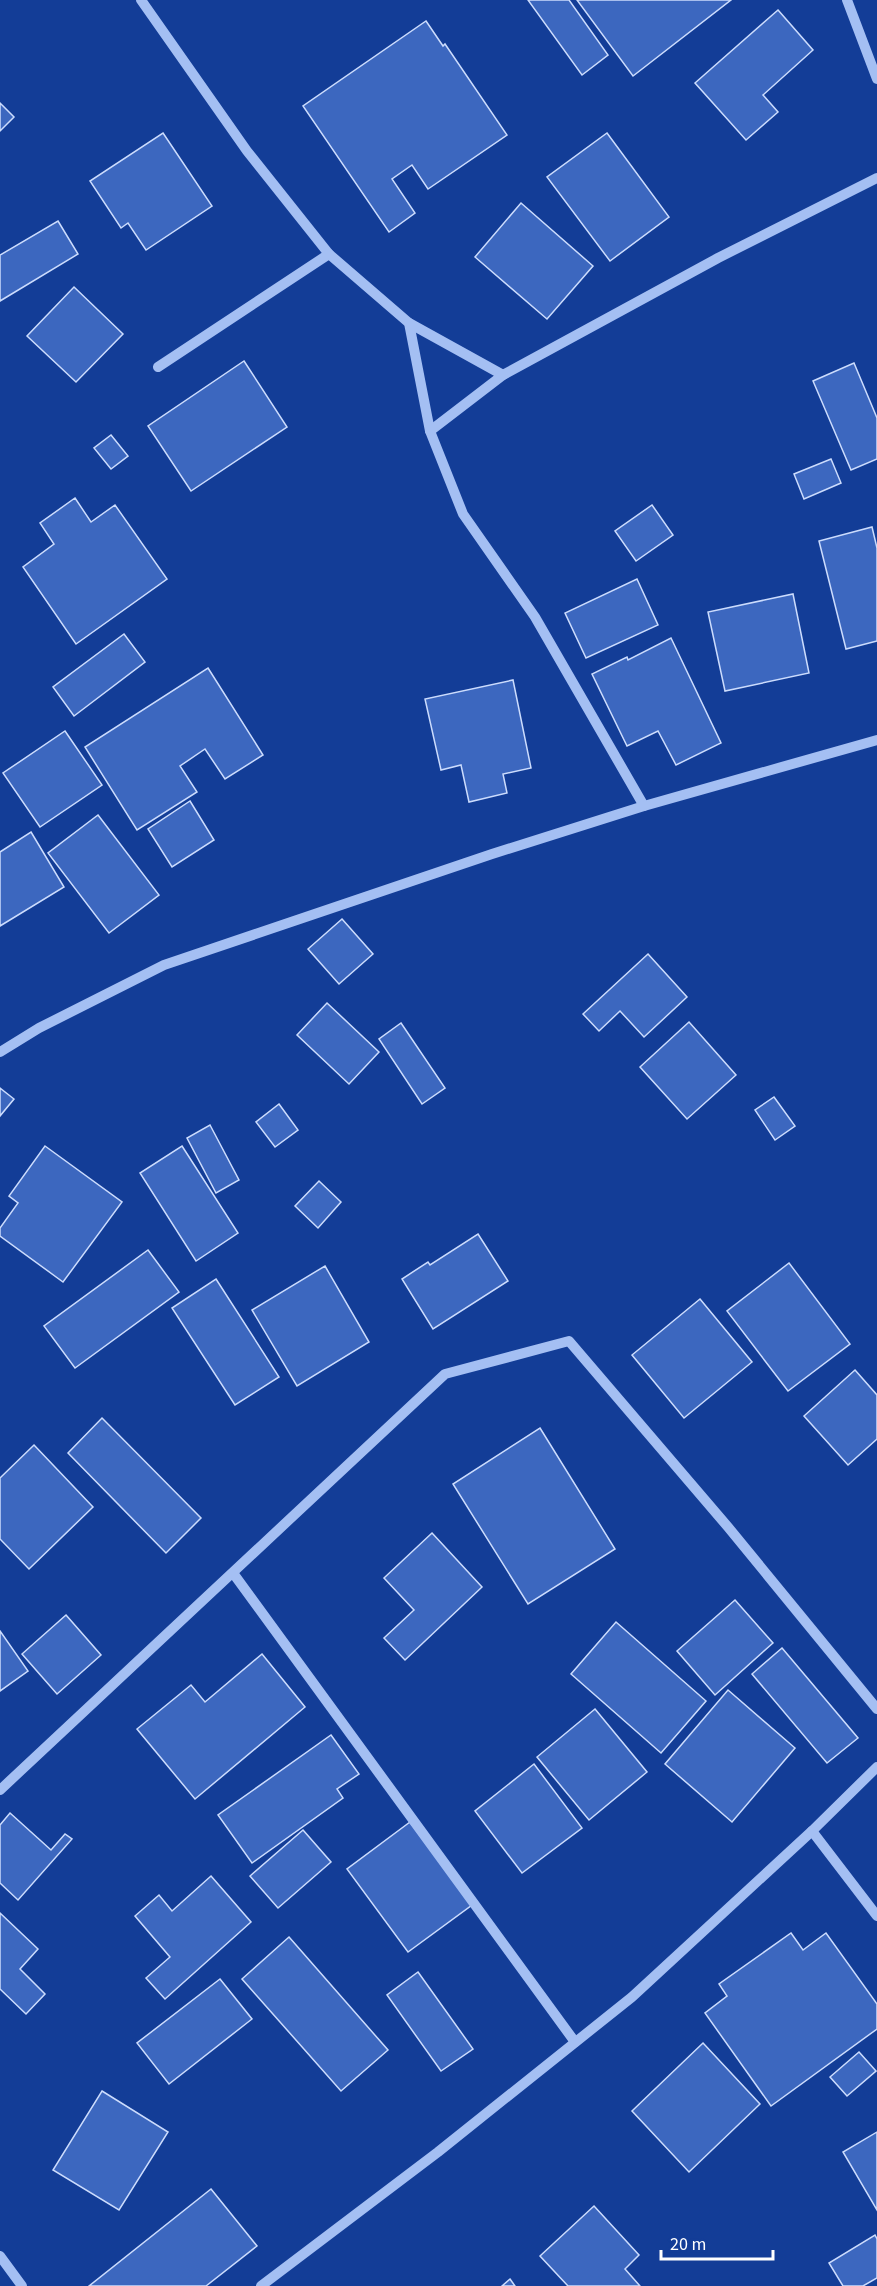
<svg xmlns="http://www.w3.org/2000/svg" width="877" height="2286" font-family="'Source Sans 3',sans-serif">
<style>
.building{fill:#3c67bf;stroke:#ccdcfd;stroke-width:1.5}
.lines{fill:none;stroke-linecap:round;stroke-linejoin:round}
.minor{stroke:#a4bff3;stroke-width:10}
</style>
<rect width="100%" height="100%" fill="#133d97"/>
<!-- building -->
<g class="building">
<polygon points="528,0 569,0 608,55 582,75"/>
<polygon points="577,0 731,0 633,76"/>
<polygon points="778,10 813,50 763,95 778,112 746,140 695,83"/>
<polygon points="426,21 443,46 445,44 507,135 428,189 412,165 392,179 415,213 389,232 303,106"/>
<polygon points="0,103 14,117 0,131"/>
<polygon points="163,133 212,206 146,250 128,223 121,228 90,181"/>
<polygon points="607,133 669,217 610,261 547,177"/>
<polygon points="521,203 593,266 547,319 475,257"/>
<polygon points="58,221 78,254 0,301 0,255"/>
<polygon points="74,287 123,334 76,382 27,336"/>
<polygon points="244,361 287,427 191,491 148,426"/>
<polygon points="854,363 877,418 877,459 851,470 813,381"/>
<polygon points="111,435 128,456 111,469 94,448"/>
<polygon points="831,459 841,483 804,499 794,474"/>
<polygon points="75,498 91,522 115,505 167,579 76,644 23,567 54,544 40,523"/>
<polygon points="652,505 673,535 636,561 615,531"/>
<polygon points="872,527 877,548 877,641 846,649 819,541"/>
<polygon points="637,579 658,625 586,658 565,613"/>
<polygon points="793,594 809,673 725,691 708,612"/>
<polygon points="124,634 145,662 74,716 53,687"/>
<polygon points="671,638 721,743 676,765 658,731 627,746 592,674 627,657 628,660"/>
<polygon points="208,668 263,755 225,779 205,749 180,766 197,792 137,830 85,747"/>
<polygon points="513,680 531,768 503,774 507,793 469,802 461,765 441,770 425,699"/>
<polygon points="65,731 102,785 40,827 3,773"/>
<polygon points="190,801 214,840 172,867 148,829"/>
<polygon points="98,815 159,895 109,933 48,853"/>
<polygon points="31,832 64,887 0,926 0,852"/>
<polygon points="342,919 373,954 339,984 308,949"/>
<polygon points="648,954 687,997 644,1037 620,1011 599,1031 583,1014"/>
<polygon points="327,1003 379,1052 349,1084 297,1035"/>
<polygon points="689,1022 736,1075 687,1119 640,1067"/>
<polygon points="401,1023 445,1088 422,1104 379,1039"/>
<polygon points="0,1088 14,1099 0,1116"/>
<polygon points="774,1097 795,1126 775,1140 755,1110"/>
<polygon points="279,1104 298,1130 275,1147 256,1122"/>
<polygon points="210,1125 239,1180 216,1193 187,1138"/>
<polygon points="45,1146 122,1202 63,1282 0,1236 0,1228 18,1203 9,1196"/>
<polygon points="182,1146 238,1233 196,1261 140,1173"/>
<polygon points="319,1181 341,1202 318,1228 295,1206"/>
<polygon points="478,1234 508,1281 433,1329 402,1279 428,1262 430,1265"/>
<polygon points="148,1250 179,1292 75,1368 44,1326"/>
<polygon points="789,1263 850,1344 788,1391 727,1311"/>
<polygon points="325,1266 369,1342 297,1386 252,1310"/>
<polygon points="216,1279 279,1377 235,1405 172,1308"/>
<polygon points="700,1299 752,1362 684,1418 632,1355"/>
<polygon points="855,1370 877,1395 877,1439 848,1465 804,1416"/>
<polygon points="102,1418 201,1518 166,1553 68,1453"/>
<polygon points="540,1428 615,1549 528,1604 453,1484"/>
<polygon points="34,1445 93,1507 29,1569 0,1539 0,1478"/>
<polygon points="432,1533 482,1587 405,1660 384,1638 414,1610 384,1578"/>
<polygon points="735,1600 773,1643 715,1695 677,1651"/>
<polygon points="66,1615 101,1655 57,1694 22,1654"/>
<polygon points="616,1622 706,1701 661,1753 571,1674"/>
<polygon points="0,1631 28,1671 0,1691"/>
<polygon points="782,1648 858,1738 827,1763 752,1674"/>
<polygon points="262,1654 305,1707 195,1799 137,1729 191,1685 205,1702"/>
<polygon points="728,1690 795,1748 732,1822 665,1764"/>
<polygon points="595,1709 647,1772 589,1820 537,1757"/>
<polygon points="331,1735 359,1774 337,1789 343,1798 252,1863 218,1815"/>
<polygon points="534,1764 582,1828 522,1873 475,1811"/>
<polygon points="10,1813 51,1850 65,1834 72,1839 18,1900 0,1883 0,1825"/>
<polygon points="410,1822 472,1905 408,1952 347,1869"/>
<polygon points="303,1830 331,1862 278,1908 250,1876"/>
<polygon points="211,1876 251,1922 165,1999 146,1978 170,1957 135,1916 159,1895 172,1911"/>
<polygon points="0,1913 38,1949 20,1969 45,1994 26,2014 0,1989"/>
<polygon points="791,1933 803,1950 826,1933 877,2004 877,2029 771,2106 705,2013 727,1996 719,1984"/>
<polygon points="289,1937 388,2050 341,2091 242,1979"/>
<polygon points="418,1972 473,2049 441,2071 387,1995"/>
<polygon points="220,1979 252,2019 169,2084 137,2043"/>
<polygon points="703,2043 760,2104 689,2172 632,2111"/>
<polygon points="859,2052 876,2071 847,2096 830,2077"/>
<polygon points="102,2091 168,2132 119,2210 53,2170"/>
<polygon points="877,2132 877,2210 843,2152"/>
<polygon points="211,2189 257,2246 206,2286 89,2286"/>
<polygon points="594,2206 639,2255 625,2269 640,2286 568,2286 540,2256"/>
<polygon points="875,2235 877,2239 877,2278 863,2286 843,2286 829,2263"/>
<polygon points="510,2279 515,2286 502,2286"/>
</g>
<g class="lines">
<!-- minor -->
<g class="minor">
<polyline points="141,0 247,151 329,254 409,323 430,431 463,514 535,617 644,806"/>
<polyline points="847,0 877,79"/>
<polyline points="409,323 503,375"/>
<polyline points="158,367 329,254"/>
<polyline points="430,431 503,375 718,258 877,178"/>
<polyline points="0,1052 39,1028 164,965 492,854 644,806 877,740"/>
<polyline points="233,1573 575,2042"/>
<polyline points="0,1790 445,1374 569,1341 728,1527 877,1709"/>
<polyline points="812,1831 877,1916"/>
<polyline points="0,2256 22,2286"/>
<polyline points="261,2286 438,2152 632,1997 812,1831 877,1767"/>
</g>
</g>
<!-- scale -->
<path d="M661 2250v9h112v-9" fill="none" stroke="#ffffff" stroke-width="3"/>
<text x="670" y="2250" font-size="18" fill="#ffffff" stroke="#133d97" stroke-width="4.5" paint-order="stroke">20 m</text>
</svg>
